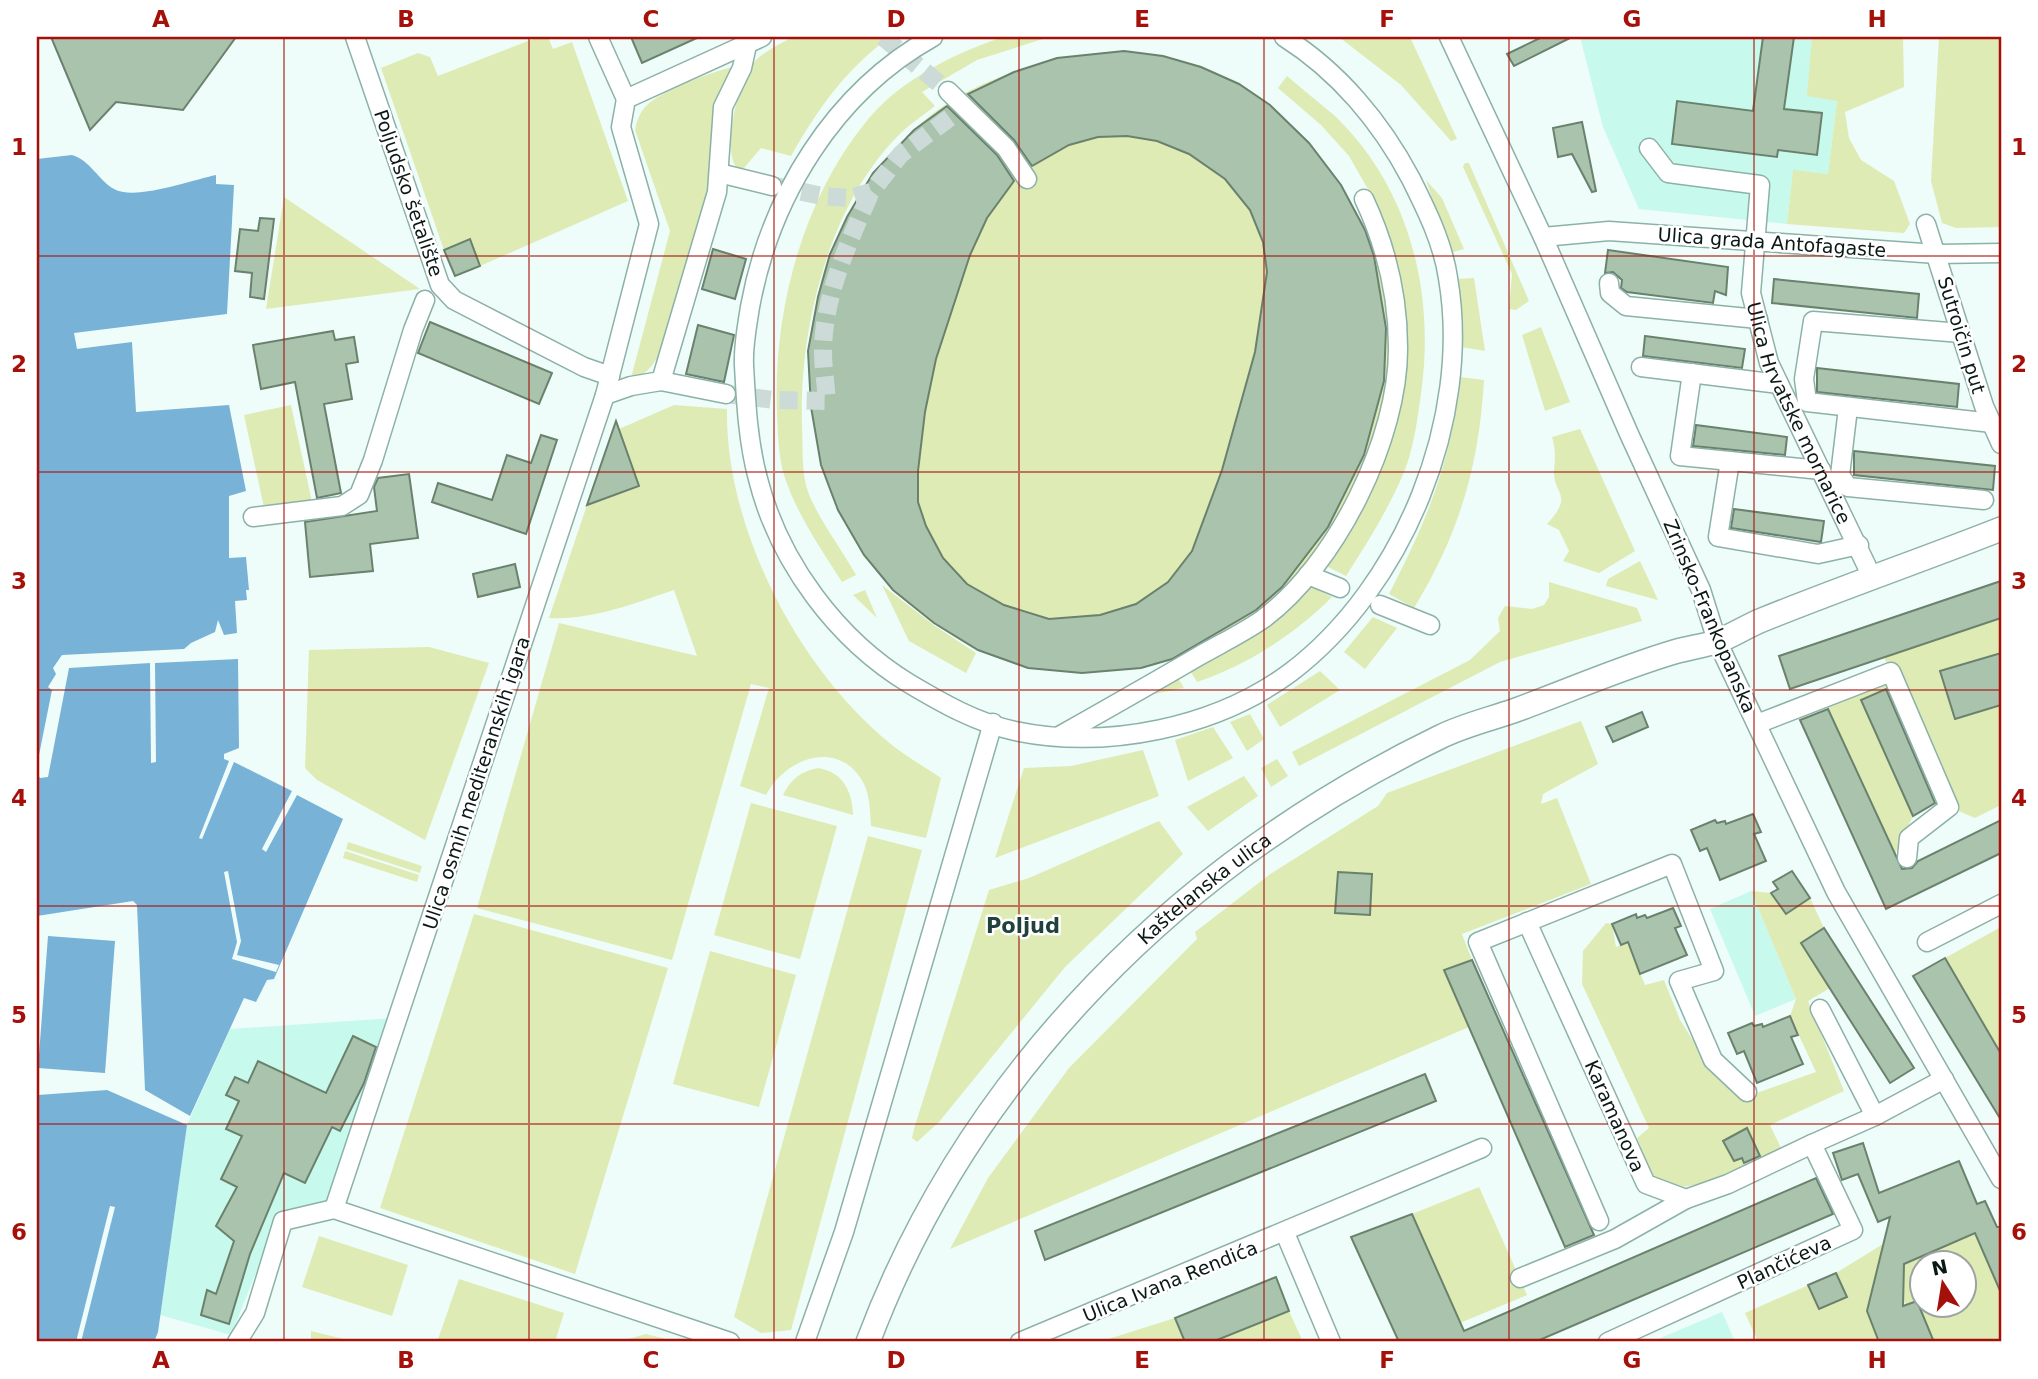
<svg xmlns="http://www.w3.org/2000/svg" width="2038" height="1379" font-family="'DejaVu Sans',sans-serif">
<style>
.built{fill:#c8f9ed}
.green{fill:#deebb4;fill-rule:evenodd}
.water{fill:#78b2d7}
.pier{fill:#eefdf9}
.building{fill:#a9c3ac;stroke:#6a826d;stroke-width:2}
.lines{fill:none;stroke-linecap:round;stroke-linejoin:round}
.minor-tunnel{stroke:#ccdbd7;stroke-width:18;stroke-dasharray:18 9;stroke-linecap:butt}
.minor-casing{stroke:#8cb1a8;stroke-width:21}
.major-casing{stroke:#8cb1a8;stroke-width:26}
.minor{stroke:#fff;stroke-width:18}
.major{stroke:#fff;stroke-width:23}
.grid{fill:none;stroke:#a5100a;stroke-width:2;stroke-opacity:0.55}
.labels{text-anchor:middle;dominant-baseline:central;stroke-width:5;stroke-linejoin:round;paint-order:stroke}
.street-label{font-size:19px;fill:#0b1916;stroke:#fff}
.neighbourhood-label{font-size:21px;font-weight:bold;fill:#20423b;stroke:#fff}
.neatline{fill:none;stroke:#a5100a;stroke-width:2.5}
.grid-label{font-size:23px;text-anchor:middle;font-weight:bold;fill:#a5100a}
</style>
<rect width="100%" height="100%" fill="#eefdf9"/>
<!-- built -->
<g class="built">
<polygon points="1580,37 1812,37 1808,95 1837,100 1828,174 1793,171 1787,224 1639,209 1603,127"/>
<polygon points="1751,891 1796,999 1755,1016 1710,909"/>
<polygon points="394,1018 330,1201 279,1215 231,1335 160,1315 187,1125 230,1029"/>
<polygon points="1722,1312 1735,1342 1651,1342"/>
</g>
<!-- green -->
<g class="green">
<polygon points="538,37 548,37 553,49 572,42 628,201 480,266 470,239 444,250 381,68 418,53 430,57 438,76"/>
<path d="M794 37H889C844 72 819 107 791 156L761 148 744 168H737C721 151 739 76 756 60 767 50 781 43 794 37Z"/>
<path d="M1003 37H1049L977 60 922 92 935 106C924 115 911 123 901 133 830 201 799 327 802 423 803 444 801 472 808 492 819 520 841 548 856 575L842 582C821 549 796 513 784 475 778 454 778 433 777 412 773 312 802 201 865 123 899 80 953 54 1003 37Z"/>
<polygon points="1339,37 1410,37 1457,139 1451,141 1401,85"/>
<polygon points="1812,37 1903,37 1904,87 1845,112 1849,138 1861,160 1894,181 1910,224 1904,233 1787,224 1793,170 1828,174 1837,101 1807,96"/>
<polygon points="1939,37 2001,37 2001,227 1956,228 1942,223 1931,181"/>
<path d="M1124 51C1206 60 1273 95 1324 162 1351 198 1376 243 1384 288 1391 324 1391 366 1384 401 1368 479 1314 578 1248 622 1205 651 1158 667 1107 671 1063 674 1018 669 978 650 952 637 929 620 908 602 867 569 837 518 822 468 816 448 816 424 814 403 811 377 808 353 812 328 817 304 820 276 830 254 840 232 859 212 872 192 886 172 898 146 915 129 966 79 1054 54 1124 51Z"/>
<path d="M733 67 709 187 664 345C657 359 648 377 631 378L670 231 635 130C637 120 640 112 647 105 663 90 711 72 733 67Z"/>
<path d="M1287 76C1303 90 1320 103 1336 117 1408 187 1434 288 1422 386 1418 415 1414 452 1401 479 1386 513 1366 545 1346 576L1326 566 1384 444 1397 278 1388 235 1373 198 1349 156 1321 125 1278 88Z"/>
<polygon points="1465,163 1469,163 1529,301 1516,310 1509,309 1512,274 1463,167"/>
<polygon points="1426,180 1442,198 1464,249 1450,253"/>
<polygon points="284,197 420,289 266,309"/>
<polygon points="1474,278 1485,351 1461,347 1456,279"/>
<polygon points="1541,327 1570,402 1545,411 1522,335"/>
<path d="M1460 377 1484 380C1479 467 1459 534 1414 608L1389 594C1428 518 1451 463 1460 377Z"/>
<polygon points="291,405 312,502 265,512 244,415"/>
<path d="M674 405 727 409C725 529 799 670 892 745 907 757 925 767 941 778L926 838 871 826C870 811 870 795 863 782 838 738 785 758 766 795L740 786 769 688 751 684 672 960 477 908 559 623 697 656 674 590C632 604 593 620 549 618L587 505 638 486 619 429Z"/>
<path d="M1580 429 1635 551 1599 573 1563 561 1569 551 1559 530 1547 524C1575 494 1553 495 1554 471 1555 458 1556 450 1552 437Z"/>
<polygon points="1640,561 1658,600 1606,586 1608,579"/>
<polygon points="1549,582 1637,608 1642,621 1500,662 1299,766 1292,752 1470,660 1500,631 1498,618 1505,606 1532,609 1544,605 1549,597"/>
<polygon points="882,585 935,626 976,653 966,673 909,641"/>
<path d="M1310 586 1332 597C1294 635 1247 665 1197 682L1189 669C1236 648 1272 620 1310 586Z"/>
<polygon points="865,590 877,618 853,595"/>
<polygon points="1373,617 1397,628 1365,669 1344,652"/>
<polygon points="2001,618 2001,805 1975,818 1949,807 1884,657"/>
<polygon points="429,647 489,663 425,840 317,780 305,768 309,650"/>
<polygon points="1320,671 1340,690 1280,727 1267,705"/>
<polygon points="1178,678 1184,688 1149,695"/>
<polygon points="1884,681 1886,689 1861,701 1913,816 1895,854 1826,703"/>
<polygon points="1250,714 1264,739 1247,751 1230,722"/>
<polygon points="1581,721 1598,764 1543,794 1541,804 1557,798 1591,884 1462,934 1472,960 1445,970 1469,1027 950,1249 988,1178 1069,1068 1197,939 1195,932 1269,875 1378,806 1387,793"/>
<polygon points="1213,727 1233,758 1188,781 1175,740"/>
<polygon points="1143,750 1159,796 995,858 1024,768 1071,766"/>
<polygon points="1277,759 1288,776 1271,787 1261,768"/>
<path d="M818 768C843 772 852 791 853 815L783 795C791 779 800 772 818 768Z"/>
<polygon points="1244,776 1258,796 1208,831 1187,807"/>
<polygon points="751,803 837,826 800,959 714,935"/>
<polygon points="1159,821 1183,854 1065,967 939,1122 917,1142 912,1138 914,1129 989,890 1029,878"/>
<polygon points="868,836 922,850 791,1330 761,1333 734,1317"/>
<polygon points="348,842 422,866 420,873 346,849"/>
<polygon points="345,851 419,875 417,882 343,858"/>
<polygon points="1751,891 1771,893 1786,914 1810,898 1824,928 1801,943 1830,988 1808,1001 1844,1091 1770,1125 1781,1148 1705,1183 1677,1188 1653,1177 1637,1138 1649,1128 1582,984 1583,951 1606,923 1612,924 1616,947 1631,941 1632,953 1645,985 1664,980 1680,1020 1716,1077 1751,1095 1816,1072 1790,1016 1796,999"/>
<polygon points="474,914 668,968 575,1274 380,1208"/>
<polygon points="2001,927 2001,1054 1945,958"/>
<polygon points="710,951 796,975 759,1107 673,1084"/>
<polygon points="1479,1187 1527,1295 1460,1323 1412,1214"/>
<path d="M1975 1233 1993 1275 1998 1273 2001 1281V1342H1934L1917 1301 1906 1305 1903 1298 1904 1264ZM1923 1264H1965V1306H1923Z"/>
<polygon points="319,1236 408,1265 392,1316 302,1287"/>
<polygon points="1883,1244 1867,1311 1879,1342 1758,1342 1745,1313 1836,1273"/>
<polygon points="459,1279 564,1313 555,1342 437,1342"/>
<polygon points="1289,1311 1303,1342 1212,1342"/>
<polygon points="1175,1318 1185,1342 1099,1342"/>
<polygon points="311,1331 356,1342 311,1342"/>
<polygon points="646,1334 678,1342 618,1342"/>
</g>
<!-- water -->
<g class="water">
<path d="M72 155C91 161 98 180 114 189 135 201 192 180 216 175V184L234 185 227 314 74 333 77 349 132 342 136 412 229 405 246 491 229 496V558L246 557 249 590H246L247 600 235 601 237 633 224 635 218 620 215 632 191 643 184 649 62 655 53 668 56 674 48 687 52 690 37 765V159Z"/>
<polygon points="238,659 239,748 224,754 224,759 229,761 199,838 202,839 234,762 292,791 262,849 266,852 297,795 343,819 274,979 267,980 256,1002 244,998 190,1116 145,1090 137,905 133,901 37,916 37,774 40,778 48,777 69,668 150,663 151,763 156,762 155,663"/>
<polygon points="48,936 115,941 105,1073 38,1068"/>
<polygon points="107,1090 187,1125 158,1332 154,1342 37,1342 38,1095"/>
</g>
<!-- pier -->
<g class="pier">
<polygon points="228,871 241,941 237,955 279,965 276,972 232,959 237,942 224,872"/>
<polygon points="110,1206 115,1207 81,1342 76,1342"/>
</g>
<!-- building -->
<g class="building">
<polygon points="51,37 236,37 183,110 116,102 90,130"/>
<polygon points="631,37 699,37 642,63"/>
<polygon points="1542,37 1572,37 1514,66 1507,54"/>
<polygon points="1763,37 1794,37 1784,109 1822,113 1817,155 1778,150 1777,157 1672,144 1677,101 1753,111"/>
<polygon points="1124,51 1163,56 1201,67 1239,84 1270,105 1309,143 1341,185 1365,230 1374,256 1386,328 1384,381 1364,455 1328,527 1282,587 1256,610 1172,659 1141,668 1082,673 1028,668 978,650 934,623 893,590 864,555 838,510 821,465 811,407 808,351 818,297 830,254 847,217 873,173 914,130 947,106 997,155 1014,181 987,218 970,255 936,359 925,412 918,471 918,502 926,526 943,558 967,584 1004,605 1049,619 1100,615 1136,604 1168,582 1192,551 1222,470 1255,352 1267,272 1263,242 1250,210 1225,179 1189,154 1157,141 1127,136 1098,137 1069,145 1032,166 1014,140 968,94 1014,72 1057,58"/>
<polygon points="1582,122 1596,191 1592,192 1572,154 1558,157 1553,128"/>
<polygon points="260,218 274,219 264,299 250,297 252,273 235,271 240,229 258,231"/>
<polygon points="470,239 480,266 455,276 444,250"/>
<polygon points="713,249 746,259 735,299 702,289"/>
<polygon points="1608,250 1728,267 1726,295 1715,291 1713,303 1627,292 1621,288 1622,280 1613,272 1605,273"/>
<polygon points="1774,279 1919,294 1917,318 1772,303"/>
<polygon points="430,322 552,373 539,404 418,353"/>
<polygon points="698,325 734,335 724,382 686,374"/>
<polygon points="333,331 335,340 354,337 358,362 346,364 352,399 324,404 341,493 317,498 295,382 261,389 253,345"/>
<polygon points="1645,336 1745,349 1742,368 1643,356"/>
<polygon points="1817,368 1959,384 1957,407 1817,392"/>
<polygon points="616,421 639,486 587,505"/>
<polygon points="1696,425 1787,437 1785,455 1693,446"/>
<polygon points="541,435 557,440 526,534 432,502 438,483 492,500 507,455 531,463"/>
<polygon points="1854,451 1995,466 1993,490 1854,475"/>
<polygon points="409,474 418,538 370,544 373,571 310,577 305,522 377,511 374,487 378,478"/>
<polygon points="1734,509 1824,521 1821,542 1731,528"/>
<polygon points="515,564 520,587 478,597 473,574"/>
<polygon points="2001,581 2001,618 1790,689 1779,656"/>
<polygon points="2001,653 2001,705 1955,719 1940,671"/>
<polygon points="1886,689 1935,803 1913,816 1861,700"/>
<polygon points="1828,709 1902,869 1912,868 1918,861 2001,820 2001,853 1886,909 1800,720"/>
<polygon points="1642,712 1648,727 1613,742 1606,727"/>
<polygon points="1753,814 1761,832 1754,834 1766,861 1720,880 1707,848 1700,851 1691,830 1715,820 1717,823 1725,821 1726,824"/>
<polygon points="1792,871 1810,898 1786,914 1771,893 1778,889 1773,882"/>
<polygon points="1338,872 1372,874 1370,915 1335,913"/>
<polygon points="1673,908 1681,926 1675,928 1687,955 1640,974 1628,942 1621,945 1612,924 1636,914 1637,918 1645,915 1647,918"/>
<polygon points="1824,928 1914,1068 1890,1083 1801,943"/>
<polygon points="1945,958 2001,1054 2001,1120 1913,976"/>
<polygon points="1472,960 1594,1235 1565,1247 1444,970"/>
<polygon points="1790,1016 1798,1035 1791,1037 1803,1064 1757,1083 1744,1051 1737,1054 1728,1033 1752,1023 1754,1026 1762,1024 1763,1027"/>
<polygon points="353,1036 376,1047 364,1083 340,1131 332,1127 305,1183 284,1173 250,1254 229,1324 201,1315 207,1290 216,1294 234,1241 216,1226 237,1187 221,1179 242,1136 226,1129 239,1101 226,1095 235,1077 248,1083 258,1061 326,1093"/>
<polygon points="1425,1074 1436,1101 1045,1260 1035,1231"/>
<polygon points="1747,1128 1760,1156 1744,1163 1742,1158 1734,1161 1723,1141"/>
<polygon points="1863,1143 1879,1193 1959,1161 1977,1204 1985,1201 1997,1227 2001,1227 2001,1293 1975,1233 1904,1264 1903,1306 1917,1301 1934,1342 1879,1342 1867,1311 1890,1217 1878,1222 1858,1174 1842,1180 1833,1153"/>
<polygon points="1816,1178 1833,1214 1535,1342 1399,1342 1351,1237 1412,1214 1464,1331"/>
<polygon points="1836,1273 1847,1297 1819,1309 1808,1285"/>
<polygon points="1276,1277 1289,1311 1212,1342 1185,1342 1175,1318"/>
</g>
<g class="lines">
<!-- minor-tunnel -->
<g class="minor-tunnel">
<polyline points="883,37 948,91"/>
<polyline points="775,186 822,196 850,198 871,192 901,154 964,107"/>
<path d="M726 394 774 400 827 401C826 385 823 368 823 352 823 297 849 241 871 192"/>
</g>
<!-- minor casing -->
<g class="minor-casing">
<g id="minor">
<polyline points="355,37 440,285 454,300 584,367 610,376"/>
<polyline points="598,37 626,99"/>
<path d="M933 37C834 92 770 197 750 307 747 327 743 345 744 365 746 403 748 442 758 479 779 562 837 640 910 684 942 703 977 723 1015 731 1106 750 1216 728 1291 672 1404 586 1472 418 1448 278 1443 243 1426 209 1411 179 1381 122 1338 71 1284 37"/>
<polyline points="1449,37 1543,237 1630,436 1701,590 1717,641 1836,892 2001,1179"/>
<polyline points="948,91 1006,148 1027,179"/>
<path id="s1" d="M1649 148 1668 173 1760 185 1751 293 1769 363 1873 579"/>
<polyline points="719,173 772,186"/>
<polyline points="1926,224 1984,406 2001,444"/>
<polyline points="1543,237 1609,231 1937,254 2001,253"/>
<polyline points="1609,283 1610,293 1626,306 1758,319"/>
<polyline points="1961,333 1813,321 1804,379 1807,402 1992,423"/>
<polyline points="1641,367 1779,384"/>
<polyline points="1692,373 1680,456 1821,470"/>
<polyline points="661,381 726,394"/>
<polyline points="605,395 631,386 661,381 717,192 723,107 742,68 747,45"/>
<polyline points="1848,408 1840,475 1848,487 1984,500"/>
<polyline points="1730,461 1718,537 1818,554 1859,545"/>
<polyline points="253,517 342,506 359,495 373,460 413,330 425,300"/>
<polyline points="1308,575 1340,588"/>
<polyline points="1380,605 1430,625"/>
<polyline points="1757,724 1891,672 1949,807 1909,838 1907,858"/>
<path d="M1061 735C1107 709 1153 683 1199 656 1220 644 1243 633 1263 619 1336 565 1399 438 1398 347 1398 294 1386 246 1364 199"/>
<polyline points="1527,922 1646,1184 1686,1199 1728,1184 1812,1144"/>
<polyline points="1927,942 2001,904"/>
<polyline points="1820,1009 1875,1116"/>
<polyline points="1599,1221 1478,942 1672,864 1714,971 1679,981 1713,1060 1747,1092"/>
<polyline points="1285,1233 1331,1342"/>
<polyline points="1520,1278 1615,1239 1686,1199"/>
<polyline points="237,1342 255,1313 283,1221 334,1209"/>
<polyline points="730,1342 334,1209 605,395 649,224 621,127 626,99 762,37"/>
<polyline points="805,1342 844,1232 993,723"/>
<polyline points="1020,1342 1482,1148"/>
<polyline points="1608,1342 1853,1230 1812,1144 1875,1116 1944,1079"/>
</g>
</g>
<!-- major casing -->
<g class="major-casing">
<g id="major">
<path id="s2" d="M868 1342C970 1071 1182 862 1440 737 1464 725 1491 719 1516 710 1568 691 1620 668 1674 652 1688 648 1702 646 1716 642 1732 636 1747 626 1762 620 1841 588 1922 560 2001 529"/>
</g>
</g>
<!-- minor -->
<use href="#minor" class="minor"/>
<!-- major -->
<use href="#major" class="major"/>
</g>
<!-- grid -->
<path class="grid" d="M284 37V1342M529 37V1342M774 37V1342M1019 37V1342M1264 37V1342M1509 37V1342M1754 37V1342M37 256H2001M37 472H2001M37 690H2001M37 906H2001M37 1124H2001"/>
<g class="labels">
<!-- street labels -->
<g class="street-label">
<text transform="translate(409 193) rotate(71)">Poljudsko šetalište</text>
<text transform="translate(1772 242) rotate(4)">Ulica grada Antofagaste</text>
<text transform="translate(1962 335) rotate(73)">Sutroičin put</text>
<text stroke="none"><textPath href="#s1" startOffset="362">Ulica Hrvatske mornarice</textPath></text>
<text transform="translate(1710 616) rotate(67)">Zrinsko-Frankopanska</text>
<text transform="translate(476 783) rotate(-72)">Ulica osmih mediteranskih igara</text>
<text stroke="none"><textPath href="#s2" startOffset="572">Kaštelanska ulica</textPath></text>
<text transform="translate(1615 1116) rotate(66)">Karamanova</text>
<text transform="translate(1784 1262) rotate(-25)">Plančićeva</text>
<text transform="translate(1170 1281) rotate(-22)">Ulica Ivana Rendića</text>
</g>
<!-- neighbourhood labels -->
<g class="neighbourhood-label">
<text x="1023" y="926">Poljud</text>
</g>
</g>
<!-- border -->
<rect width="2038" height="1379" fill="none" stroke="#ffffff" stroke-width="77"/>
<!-- north arrow -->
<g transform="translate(1943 1284) rotate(348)"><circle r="33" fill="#ffffff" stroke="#9da3a2" stroke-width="2"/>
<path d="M0-5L12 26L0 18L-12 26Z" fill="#a5100a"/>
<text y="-10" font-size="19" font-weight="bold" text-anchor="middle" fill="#0b1916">N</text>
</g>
<rect x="38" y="38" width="1962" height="1302" class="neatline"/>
<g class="grid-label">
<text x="161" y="27">A</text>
<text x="406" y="27">B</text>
<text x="651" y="27">C</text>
<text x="896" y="27">D</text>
<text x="1142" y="27">E</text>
<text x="1387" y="27">F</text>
<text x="1632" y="27">G</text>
<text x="1877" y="27">H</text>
<text x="19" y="155">1</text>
<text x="2019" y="155">1</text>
<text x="19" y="372">2</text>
<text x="2019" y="372">2</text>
<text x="19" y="589">3</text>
<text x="2019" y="589">3</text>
<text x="19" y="806">4</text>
<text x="2019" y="806">4</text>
<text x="19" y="1023">5</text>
<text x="2019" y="1023">5</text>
<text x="19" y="1240">6</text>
<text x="2019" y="1240">6</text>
<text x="161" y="1368">A</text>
<text x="406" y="1368">B</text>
<text x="651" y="1368">C</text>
<text x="896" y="1368">D</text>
<text x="1142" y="1368">E</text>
<text x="1387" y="1368">F</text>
<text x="1632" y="1368">G</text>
<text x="1877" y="1368">H</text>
</g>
</svg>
